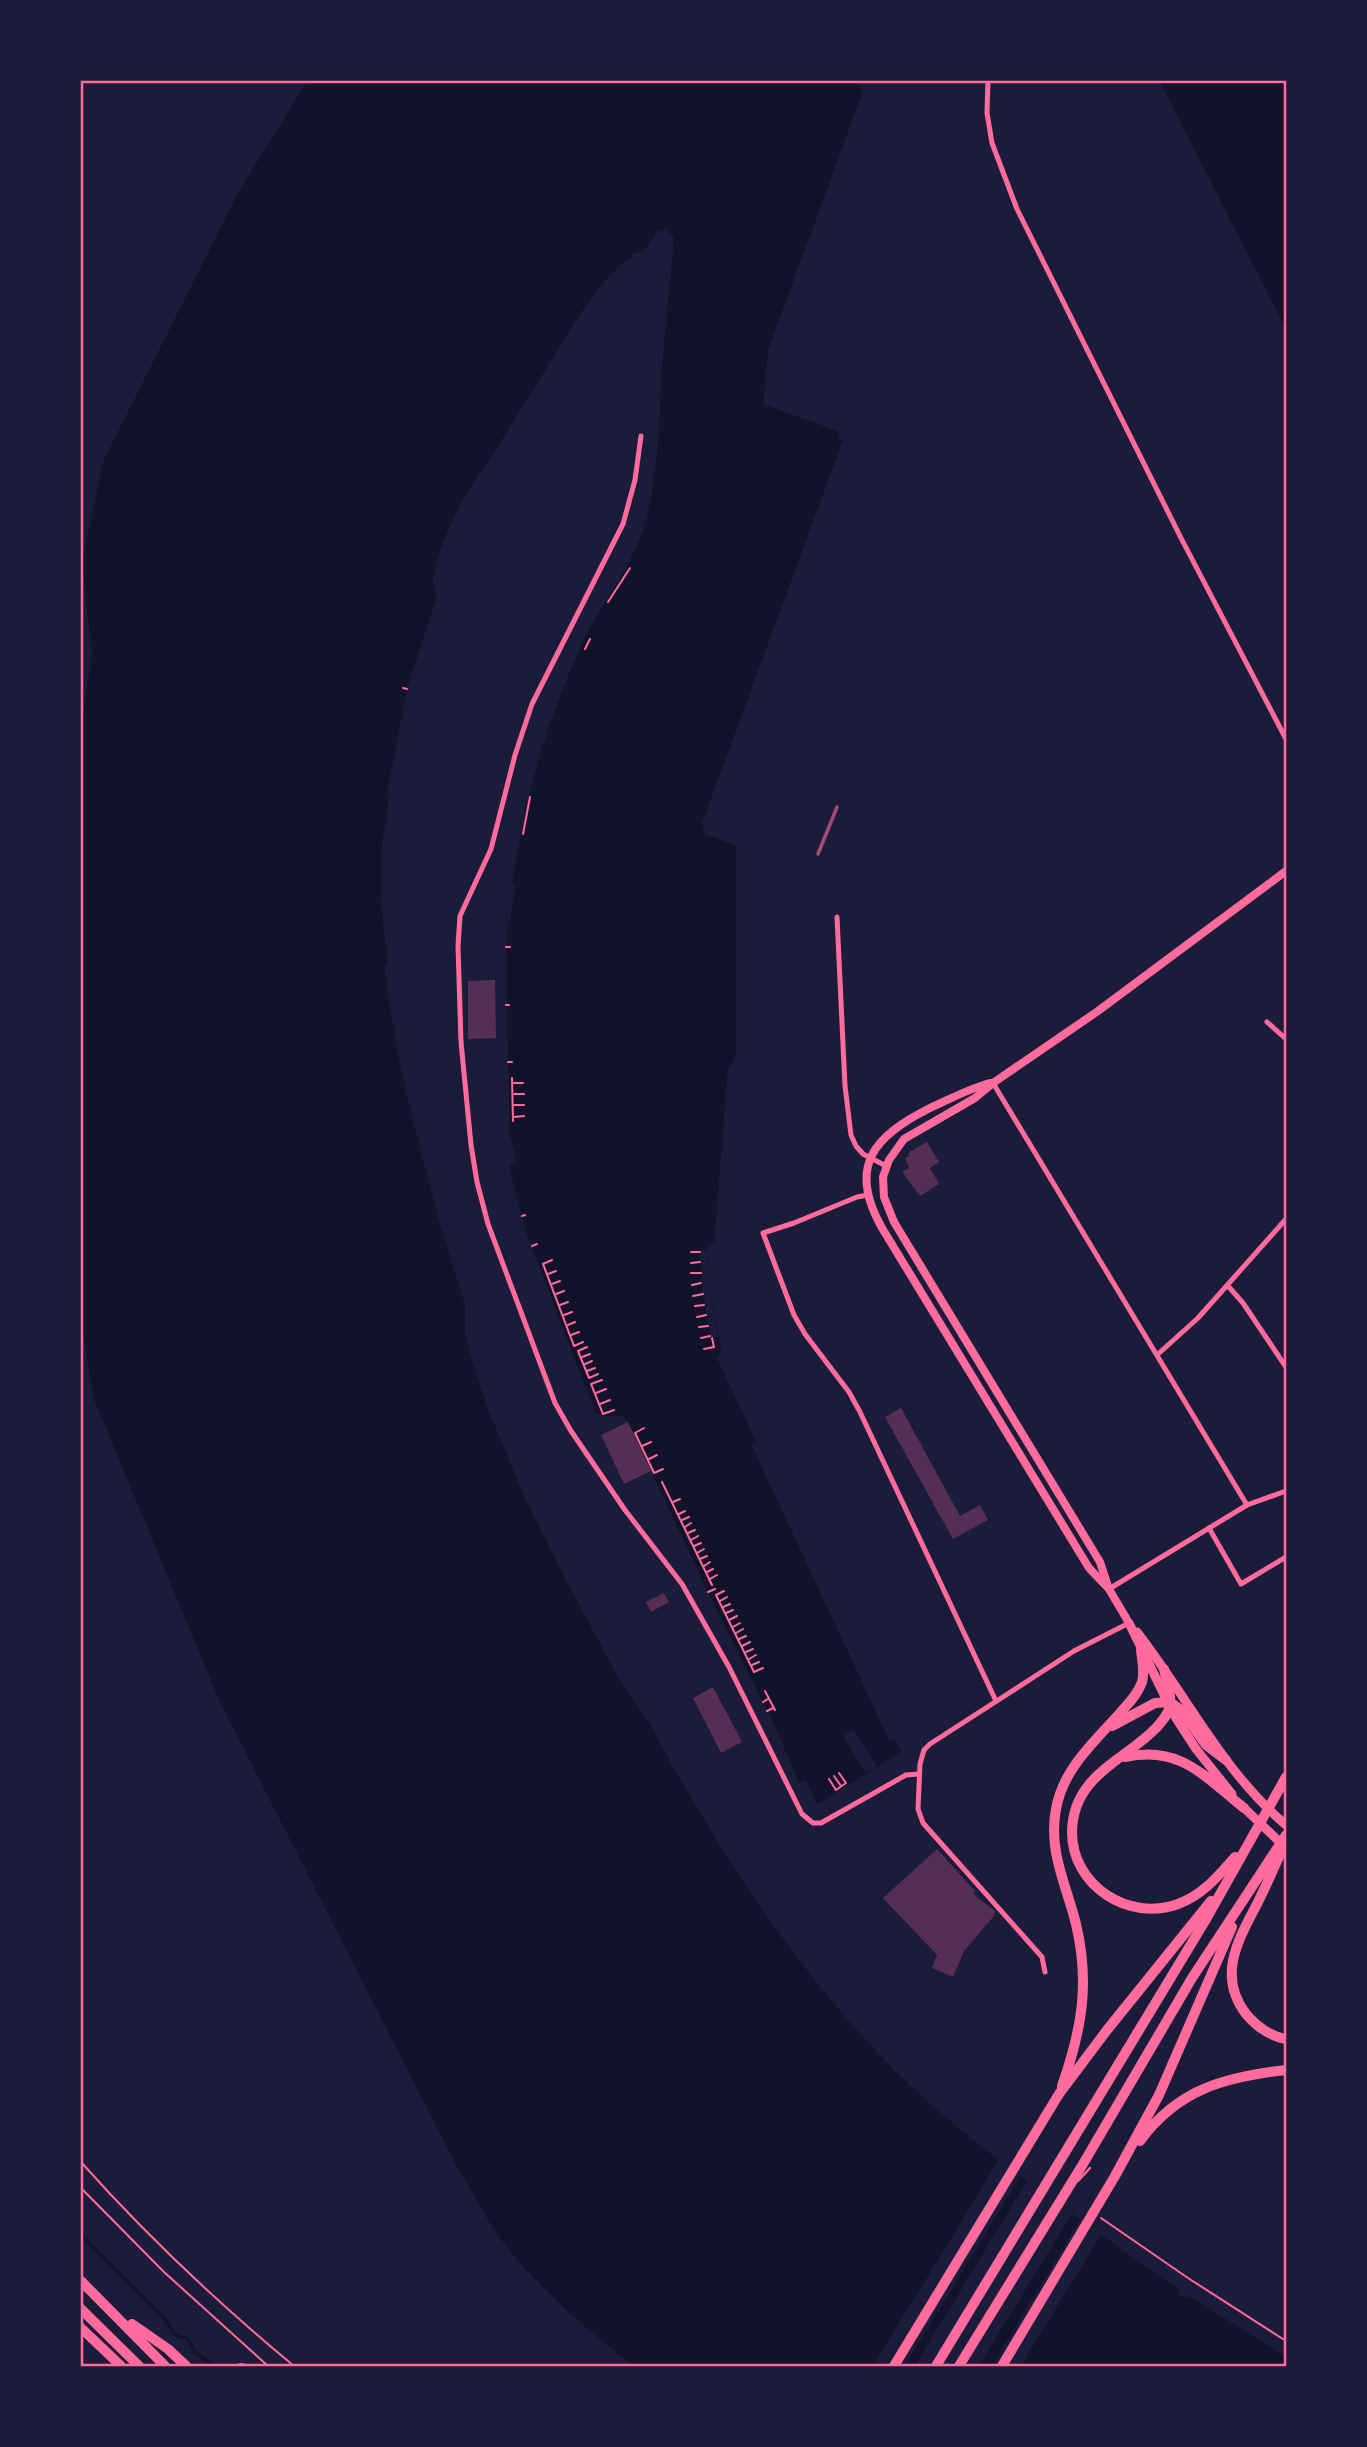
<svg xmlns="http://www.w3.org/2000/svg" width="1367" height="2447" font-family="'Public Sans',sans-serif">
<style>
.water{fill:#12122b}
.pier{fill:#1b1b3a}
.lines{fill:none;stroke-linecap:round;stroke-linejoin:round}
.stream{stroke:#12122b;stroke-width:3.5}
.building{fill:#542f53}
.path{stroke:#ff6b9d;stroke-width:2}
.service{stroke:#ff6b9d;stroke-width:2.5}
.minor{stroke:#ff6b9d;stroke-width:5}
.secondary{stroke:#ff6b9d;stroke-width:8}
.primary{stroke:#ff6b9d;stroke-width:9}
.motorway{stroke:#ff6b9d;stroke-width:10}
.rail{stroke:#a44b75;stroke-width:3.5}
.neatline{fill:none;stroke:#ff6b9d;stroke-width:2.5}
</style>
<rect width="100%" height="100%" fill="#1b1b3a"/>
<!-- water -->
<g class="water">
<path d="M853 80 863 91 768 350 763 404 840 432 838 438 843 440 702 823 705 834 736 846V1048L734 1061 728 1068 714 1242 707 1245 709 1289 722 1353 716 1356 901 1752 817 1804 806 1780 799 1783 775 1726 708 1592 628 1422 622 1416H601L595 1412 525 1229 509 1166 517 1161 510 1136 506 967 508 921H510L515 885 512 884C525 799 547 718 584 640 603 600 633 566 645 523 659 474 659 420 662 370 665 326 671 282 674 238L667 230 658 231 642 253 636 252 608 277 582 311 488 462C465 489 438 545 433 580 432 585 435 591 437 596L407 689 387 792 389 798 382 844 381 902 387 962 385 966V976L398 1054 409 1106 438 1217 465 1305V1337L487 1407 525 1498 567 1582 619 1679 653 1728 660 1744C724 1856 789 1960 879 2054 938 2117 1006 2166 1075 2216 1110 2240 1143 2266 1179 2289L1178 2295 1196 2300 1286 2357V2366H633C587 2329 532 2284 498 2235 482 2212 469 2186 454 2161L220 1702 93 1397 80 1309V733L92 654 82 562 103 462 238 193 307 81Z"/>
<polygon points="1159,81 1286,81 1286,329 1164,90"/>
</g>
<!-- pier -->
<g class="pier">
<polygon points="700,1250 707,1250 709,1289 718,1337 711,1338 703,1294"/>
<polygon points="756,1441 895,1739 890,1742 751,1444"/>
<polygon points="853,1729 877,1766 866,1773 843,1736"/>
<polygon points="1000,2158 1022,2174 905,2366 873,2366"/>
<polygon points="1028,2179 1074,2210 979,2366 915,2366"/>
<polygon points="1082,2216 1103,2231 1021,2366 992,2366"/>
</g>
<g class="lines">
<!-- stream -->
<polyline class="stream" points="80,2234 163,2317 175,2335 188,2339 194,2351 214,2366"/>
</g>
<!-- building -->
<g class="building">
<polygon points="495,980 496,1038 468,1039 468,981"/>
<polygon points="927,1142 939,1162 930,1168 939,1184 920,1196 902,1172 909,1168 905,1158 909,1156 908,1153"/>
<polygon points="901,1408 960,1516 980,1505 988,1520 953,1539 885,1417"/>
<polygon points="628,1422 651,1471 624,1484 601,1435"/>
<polygon points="664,1593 669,1602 651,1612 646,1602"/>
<polygon points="713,1687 742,1742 721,1753 693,1698"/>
<polygon points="937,1849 975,1891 973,1893 978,1898 995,1911 994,1916 964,1951 953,1977 932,1968 937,1955 883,1898"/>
</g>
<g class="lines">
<!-- path -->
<g class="path">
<polyline points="608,602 630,568"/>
<polyline points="585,649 590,639"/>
<polyline points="403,688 407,689"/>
<polyline points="523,834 530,797"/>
<polyline points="506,947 510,947"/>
<polyline points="506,1005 509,1005"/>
<polyline points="508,1062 512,1062"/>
<polyline points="512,1078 513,1121"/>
<polyline points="513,1083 523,1083"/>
<polyline points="514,1094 524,1094"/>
<polyline points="514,1105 524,1105"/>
<polyline points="514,1117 524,1116"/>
<polyline points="522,1216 525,1215"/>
<polyline points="532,1246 537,1244"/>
<polyline points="691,1252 700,1252"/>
<polyline points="552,1260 543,1264 574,1346 583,1342"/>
<polyline points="691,1263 700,1262"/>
<polyline points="691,1273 701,1273"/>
<polyline points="548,1274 556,1271"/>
<polyline points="552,1284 560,1281"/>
<polyline points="692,1285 701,1283"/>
<polyline points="556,1294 564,1291"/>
<polyline points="693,1296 703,1294"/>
<polyline points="560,1305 568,1302"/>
<polyline points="695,1306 704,1305"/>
<polyline points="564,1315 572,1312"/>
<polyline points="697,1317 706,1315"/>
<polyline points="568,1325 575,1322"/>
<polyline points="699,1327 708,1326"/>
<polyline points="571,1335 579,1332"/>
<polyline points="701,1338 710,1336"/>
<polyline points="587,1347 578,1351 589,1378 598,1374"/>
<polyline points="704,1349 714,1347 712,1338"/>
<polyline points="582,1357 590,1354"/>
<polyline points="585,1364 592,1361"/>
<polyline points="587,1371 595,1368"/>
<polyline points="602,1380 591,1384 603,1414 614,1410"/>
<polyline points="596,1393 606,1389"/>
<polyline points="600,1404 610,1400"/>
<polyline points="644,1428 635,1433 654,1473 663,1469"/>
<polyline points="642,1446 651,1442"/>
<polyline points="649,1459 657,1455"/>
<polyline points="662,1482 712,1585"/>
<polyline points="673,1502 680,1499"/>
<polyline points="679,1514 685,1511"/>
<polyline points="682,1520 689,1517"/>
<polyline points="685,1527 691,1523"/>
<polyline points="688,1533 695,1530"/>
<polyline points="691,1540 698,1536"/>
<polyline points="694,1546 701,1543"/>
<polyline points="697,1553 704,1549"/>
<polyline points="700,1559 707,1556"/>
<polyline points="704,1566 710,1562"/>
<polyline points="707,1572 713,1569"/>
<polyline points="710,1579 717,1575"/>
<polyline points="724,1591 716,1595 754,1672 763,1668"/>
<polyline points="708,1592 715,1589"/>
<polyline points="720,1601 727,1597"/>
<polyline points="723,1607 730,1604"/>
<polyline points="726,1613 733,1610"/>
<polyline points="729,1620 737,1616"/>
<polyline points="733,1627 740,1623"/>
<polyline points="736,1633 743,1629"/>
<polyline points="739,1639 746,1636"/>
<polyline points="742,1646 750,1642"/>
<polyline points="746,1652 753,1649"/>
<polyline points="749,1659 756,1655"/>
<polyline points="752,1665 759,1662"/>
<polyline points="765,1691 775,1710"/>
<polyline points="763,1702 768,1699"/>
<polyline points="767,1711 773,1708"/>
<polyline points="834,1776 841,1786"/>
<polyline points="829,1779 836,1790 846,1783 839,1773"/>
<path d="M80 2161C146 2235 219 2304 294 2366"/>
<polyline points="80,2187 164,2272 268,2366"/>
<polyline points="1101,2218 1188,2278 1286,2341"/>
<polyline points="233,2366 241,2364 250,2366"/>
</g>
<!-- service -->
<polyline class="service" points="1078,2181 1090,2168"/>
<!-- minor -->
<g class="minor">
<polyline points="988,80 987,113 992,143 1017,209 1181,538 1286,739"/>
<polyline points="641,436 635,480 623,524 532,704 515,755 491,849 460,916 458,946 461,1042 471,1145 477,1182 488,1224 555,1403 571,1431 625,1510 682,1584 729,1667 802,1814 813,1823 821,1823 906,1775 919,1774"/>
<polyline points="837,917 845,1086 851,1135 856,1146 863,1154 886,1166"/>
<polyline points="1267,1022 1286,1039"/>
<polyline points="993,1083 1247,1505"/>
<polyline points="868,1195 857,1197 794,1223 763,1233 794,1315 805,1334 849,1392 860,1412 996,1701"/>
<polyline points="1228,1286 1243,1303 1286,1367"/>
<polyline points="1157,1355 1198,1318 1286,1219"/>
<polyline points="1209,1528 1241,1584 1286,1557"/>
<polyline points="1109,1589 1247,1505 1286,1491"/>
<polyline points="1045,1972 1042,1957 923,1823 918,1809 920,1764 924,1750 930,1744 1074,1651 1129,1623"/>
</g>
<!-- secondary -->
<g class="secondary">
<path d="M990 1083C968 1089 950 1099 930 1108 874 1136 847 1166 882 1228L1089 1568 1109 1589 1129 1623"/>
<polyline points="1109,1589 1100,1562 894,1222 884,1197 883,1177 889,1160 904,1139 975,1098 993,1083 1098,1011 1286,871"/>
</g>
<!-- primary -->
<g class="primary">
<polyline points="1129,1623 1174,1715 1196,1749 1232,1794"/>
<path d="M1137 1632C1187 1696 1223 1772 1286 1825"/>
<polyline points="1241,1805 1286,1848"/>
</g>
<!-- motorway -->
<g class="motorway">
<path d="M1164 1669C1166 1680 1172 1693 1170 1705 1169 1714 1162 1721 1156 1728 1123 1762 1073 1775 1072 1832 1072 1886 1129 1922 1178 1904 1203 1895 1218 1876 1235 1857"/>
<polyline points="1112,1726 1155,1703 1170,1702 1181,1710 1206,1745 1226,1760"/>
<path d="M1125 1757C1180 1745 1204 1776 1244 1808"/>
<path d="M1282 1850C1274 1868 1266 1886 1257 1904 1238 1940 1217 1976 1246 2014 1257 2027 1270 2036 1286 2039"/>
<path d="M1062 2086C1082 2029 1090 1983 1076 1924 1066 1884 1048 1851 1056 1809 1063 1769 1094 1742 1120 1713 1128 1704 1138 1694 1142 1682 1145 1672 1142 1660 1141 1650"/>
<path d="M1140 2141C1178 2089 1225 2077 1286 2070"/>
<polyline points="80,2280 165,2366"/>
<polyline points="80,2308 139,2366"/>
<polyline points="132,2324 168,2349 186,2366"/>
<polyline points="80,2327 121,2366"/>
<polyline points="894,2366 1059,2094 1107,2030 1211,1901"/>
<polyline points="936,2366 1205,1921 1286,1777"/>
<polyline points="959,2366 1083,2164 1192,1978 1286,1835"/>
<polyline points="1002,2366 1115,2176 1159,2095 1232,1927"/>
</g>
<!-- rail -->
<polyline class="rail" points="818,854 837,807"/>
</g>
<!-- border -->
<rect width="1367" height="2447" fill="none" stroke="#1b1b3a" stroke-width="164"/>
<rect x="82" y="82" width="1203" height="2283" class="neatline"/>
</svg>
